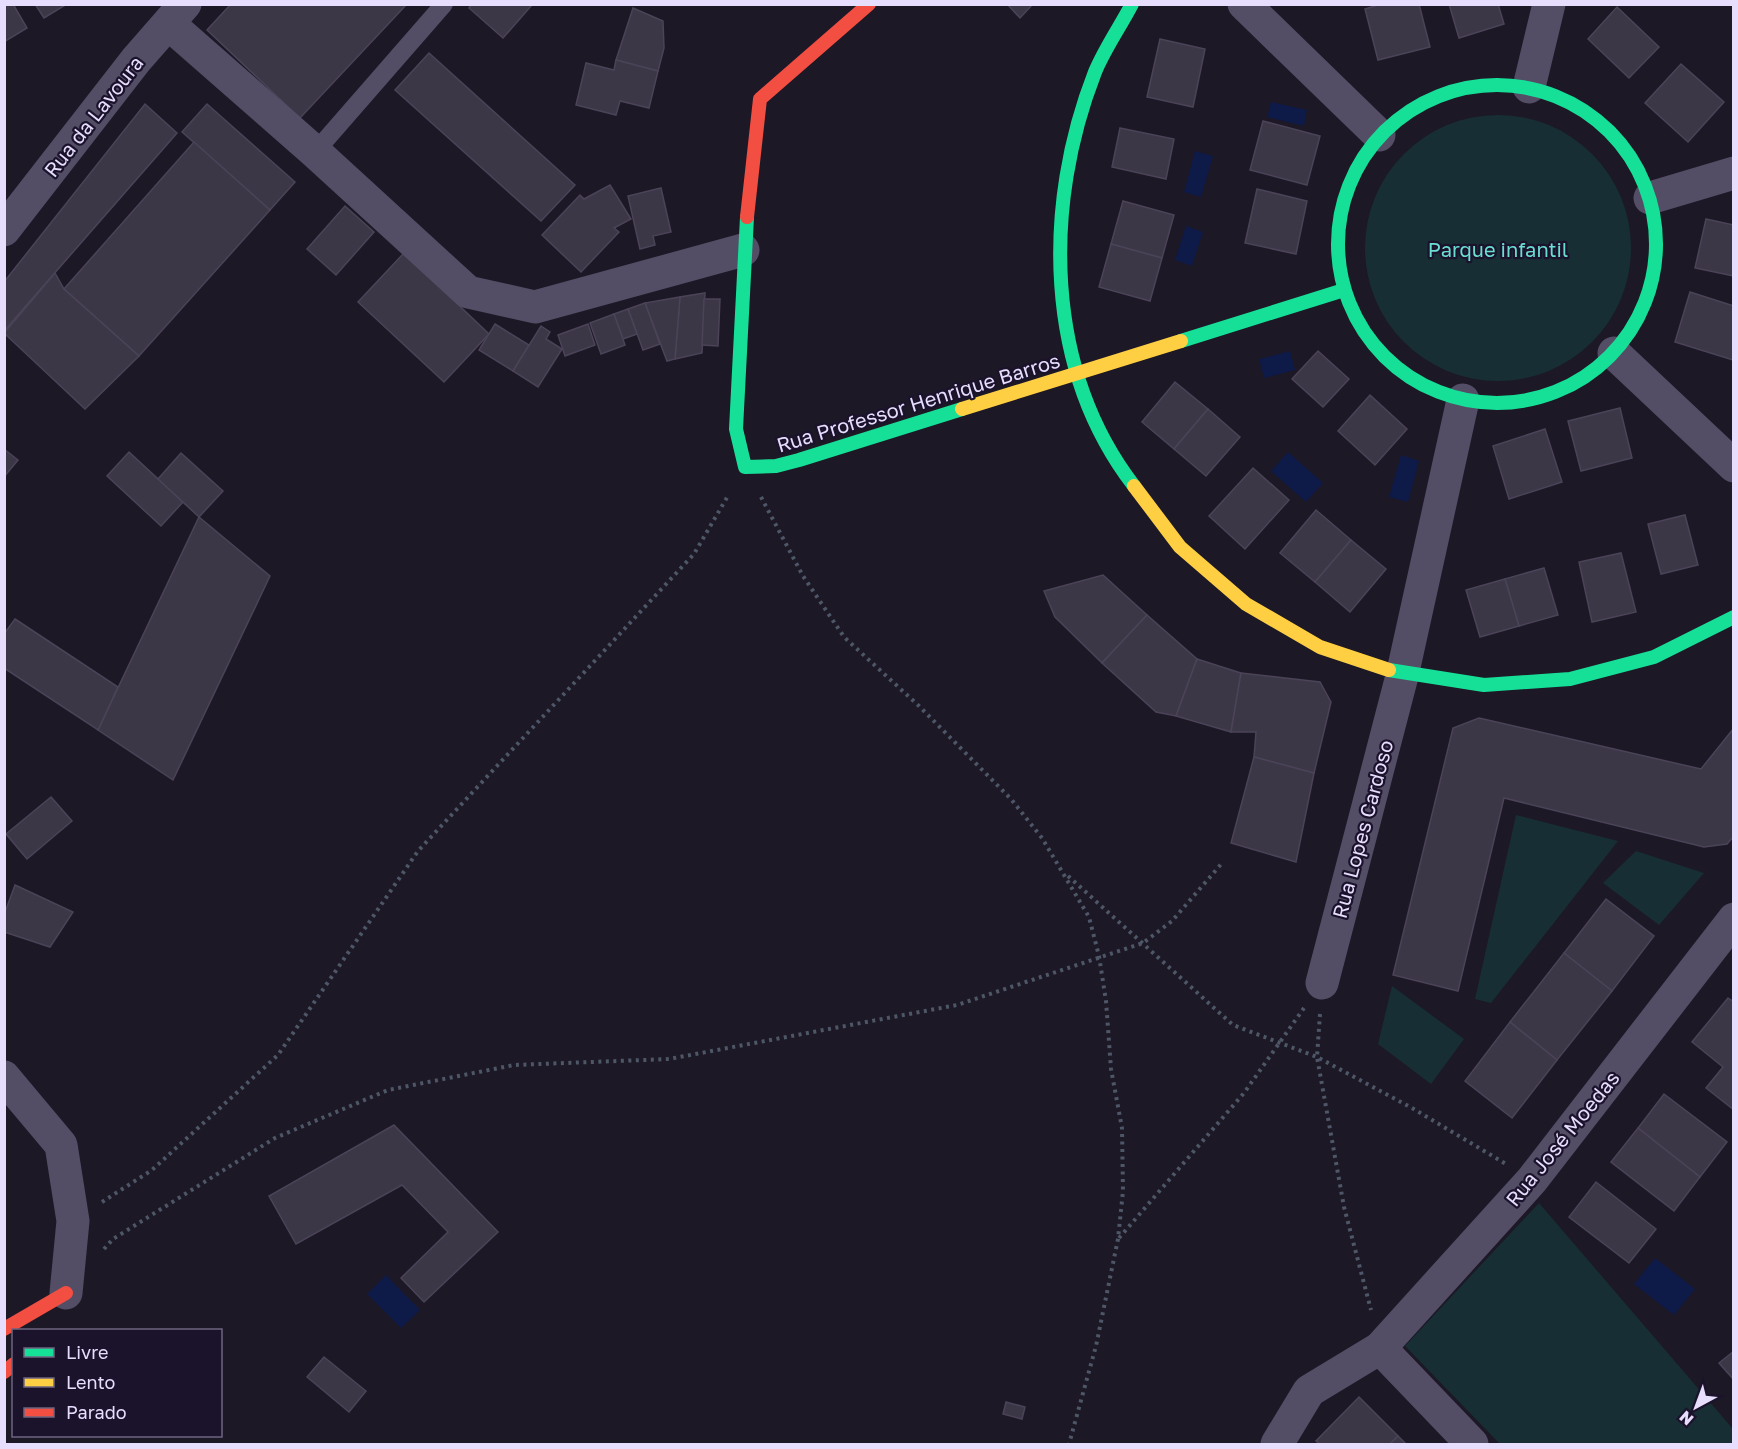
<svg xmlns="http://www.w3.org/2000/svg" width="1738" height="1449" font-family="'Golos Text',sans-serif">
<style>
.green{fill:#172e34}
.water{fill:#0e1a47}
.building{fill:#3c3747;stroke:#4b4358;stroke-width:1.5}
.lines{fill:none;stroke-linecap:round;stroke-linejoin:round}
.path{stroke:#4d5767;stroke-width:4;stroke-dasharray:3 4.5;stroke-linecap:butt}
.lane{stroke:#534e66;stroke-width:18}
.street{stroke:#534e66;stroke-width:33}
.fast{stroke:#16e098;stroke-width:14}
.slow{stroke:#ffcf43;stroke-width:14}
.jam{stroke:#f24e42;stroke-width:14}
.labels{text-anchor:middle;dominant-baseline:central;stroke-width:4.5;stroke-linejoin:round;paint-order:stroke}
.street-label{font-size:20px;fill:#e7defe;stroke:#1b122c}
.park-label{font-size:20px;fill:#6aded3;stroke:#1b122c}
</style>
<rect width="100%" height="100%" fill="#1d1826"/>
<!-- green -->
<g class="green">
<circle cx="1498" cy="248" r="133"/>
<polygon points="1516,815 1618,841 1491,1003 1475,999"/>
<polygon points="1636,851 1704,873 1659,925 1603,883"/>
<polygon points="1392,986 1464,1039 1431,1084 1378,1044"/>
<polygon points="1539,1203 1733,1429 1733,1444 1500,1444 1405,1346"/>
</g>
<!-- water -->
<g class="water">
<polygon points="1271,102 1307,110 1304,126 1267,117"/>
<polygon points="1195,151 1213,156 1201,197 1184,192"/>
<polygon points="1186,226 1203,232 1192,266 1175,260"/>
<polygon points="1290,351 1295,370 1264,378 1259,359"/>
<polygon points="1288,452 1323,483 1306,502 1271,471"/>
<polygon points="1401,455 1419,461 1408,502 1389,497"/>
<polygon points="1655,1258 1695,1289 1674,1315 1634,1284"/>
<polygon points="386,1275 420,1310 401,1328 367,1294"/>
</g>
<!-- building -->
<g class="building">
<polygon points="4,4 13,4 27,28 4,42"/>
<polygon points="35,4 67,4 44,18"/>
<polygon points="231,4 407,4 300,118 207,30"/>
<polygon points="472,4 532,4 532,5 503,38 469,8"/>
<polygon points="1007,4 1033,4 1020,18"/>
<polygon points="1381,4 1419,4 1430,47 1378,60 1365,9"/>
<polygon points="1449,4 1498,4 1504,24 1459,38"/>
<polygon points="1617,7 1659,47 1629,78 1588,39"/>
<polygon points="633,8 663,21 664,48 658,71 616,60"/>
<polygon points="1160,39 1205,49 1193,107 1147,97"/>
<polygon points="429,53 575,185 541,221 395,90"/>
<polygon points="616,60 658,71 649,108 620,101 616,115 576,105 586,63 614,70"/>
<polygon points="1681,64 1724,102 1688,142 1645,103"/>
<polygon points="145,104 177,133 4,331 4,282"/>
<polygon points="207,104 295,182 270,210 182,132"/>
<polygon points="1263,121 1320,136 1307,185 1250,170"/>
<polygon points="1120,128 1174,139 1166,179 1112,167"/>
<polygon points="194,142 270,210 139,356 64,289"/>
<polygon points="610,185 631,219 614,228 619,232 581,272 542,235 580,195 584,199"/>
<polygon points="661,188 671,232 653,236 655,245 640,249 628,196"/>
<polygon points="1257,189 1307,201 1296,254 1245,243"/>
<polygon points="1123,201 1174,215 1162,258 1111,244"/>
<polygon points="345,206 374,232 336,275 307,249"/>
<polygon points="1706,219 1734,225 1734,276 1695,268"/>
<polygon points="1111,244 1162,258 1150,301 1099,287"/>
<polygon points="404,253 489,334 444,382 358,302"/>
<polygon points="55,273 64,289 139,356 85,409 4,333"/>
<polygon points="1690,292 1734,306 1733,360 1675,342"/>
<polygon points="705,293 702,353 675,359 680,297"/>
<polygon points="680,297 675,359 667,361 645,303"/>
<polygon points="704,299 720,299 718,346 702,345"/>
<polygon points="645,303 660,344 643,350 628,309"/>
<polygon points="628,309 637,334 623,339 614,314"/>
<polygon points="614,314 625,345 601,354 590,323"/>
<polygon points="495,324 529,345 513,371 479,350"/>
<polygon points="588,324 595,345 565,356 558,335"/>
<polygon points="541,326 550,332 546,339 562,349 538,387 513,371"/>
<polygon points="1318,351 1349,379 1323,407 1292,379"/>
<polygon points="1175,382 1208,409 1174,449 1142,422"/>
<polygon points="1370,395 1407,429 1375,465 1338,431"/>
<polygon points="1620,408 1632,458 1581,471 1568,421"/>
<polygon points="1208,409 1240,437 1206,476 1174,449"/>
<polygon points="1545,429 1562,482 1509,499 1493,446"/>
<polygon points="4,449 18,460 4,477"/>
<polygon points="129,452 183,502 161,526 107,476"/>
<polygon points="181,453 223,491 199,517 158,479"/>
<polygon points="1253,468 1289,500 1245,549 1209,516"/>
<polygon points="1316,510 1351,540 1315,582 1280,553"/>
<polygon points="1685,515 1698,565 1661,574 1648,524"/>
<polygon points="199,517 270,576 173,780 98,730"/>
<polygon points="1351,540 1386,569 1350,612 1315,582"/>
<polygon points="1621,553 1636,612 1592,622 1579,562"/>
<polygon points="1544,568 1558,615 1519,626 1505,579"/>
<polygon points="1103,575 1147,615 1102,663 1055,617 1044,591"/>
<polygon points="1505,579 1519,626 1480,637 1466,590"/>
<polygon points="1147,615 1197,659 1176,716 1156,712 1102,663"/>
<polygon points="15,619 118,687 98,730 4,668 4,634"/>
<polygon points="1197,659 1241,673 1231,732 1176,716"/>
<polygon points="1241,673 1320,682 1331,702 1314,773 1254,757 1256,732 1231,732"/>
<polygon points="1479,718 1701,769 1734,728 1734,836 1727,844 1704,847 1504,798 1458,991 1393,975 1453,728"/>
<polygon points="1254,757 1314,773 1296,862 1231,843"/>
<polygon points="51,797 72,821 27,859 6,834"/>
<polygon points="15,885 73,912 50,947 4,932 4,915"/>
<polygon points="1606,899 1654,936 1612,991 1564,953"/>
<polygon points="1564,953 1612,991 1557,1060 1510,1022"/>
<polygon points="1728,998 1734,1002 1734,1110 1706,1088 1723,1067 1692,1042"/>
<polygon points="1510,1022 1557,1060 1512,1118 1465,1081"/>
<polygon points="1664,1094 1727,1142 1700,1177 1638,1128"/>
<polygon points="394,1125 498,1232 424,1302 401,1278 448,1232 402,1185 296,1244 269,1196"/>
<polygon points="1638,1128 1700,1177 1674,1211 1611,1162"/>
<polygon points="1596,1182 1656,1229 1629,1263 1569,1217"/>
<polygon points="1734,1351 1734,1380 1719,1363"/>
<polygon points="324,1357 366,1391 349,1412 307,1377"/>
<polygon points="1359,1397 1398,1436 1390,1444 1320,1444 1316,1441"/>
<polygon points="1006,1402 1025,1407 1022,1419 1003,1414"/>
<polygon points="1398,1436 1406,1444 1390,1444"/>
</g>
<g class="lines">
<!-- path -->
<g class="path">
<polyline points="761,497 803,576 844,637 919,706 1011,799 1042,838 1089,917 1099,956 1106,1001 1111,1069 1122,1128 1123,1191 1118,1239 1096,1346 1069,1444"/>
<polyline points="1068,876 1233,1025 1317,1057 1412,1108 1506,1164"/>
<polyline points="1320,1014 1317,1057 1344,1207 1371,1310"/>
<polyline points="102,1202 152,1170 278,1055 418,851 694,554 729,494"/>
<polyline points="1119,1238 1244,1093 1304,1008"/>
<polyline points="104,1249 113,1239 275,1138 388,1090 514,1065 669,1059 957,1005 1143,943 1172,921 1223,862"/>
</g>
<!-- lane -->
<polyline class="lane" points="315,152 444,4"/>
<!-- street -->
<g class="street">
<polyline points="1244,4 1379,135"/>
<polyline points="169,24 315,152 468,292 535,307 743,250"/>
<polyline points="1529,87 1549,4"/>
<polyline points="1650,198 1734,173"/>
<polyline points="4,230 136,60 185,4"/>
<polyline points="1614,353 1734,466"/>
<polyline points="1322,983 1402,676 1463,400"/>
<polyline points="4,1077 61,1145 73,1221 66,1293"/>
<polyline points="1380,1348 1472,1444"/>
<polyline points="1277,1444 1309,1391 1380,1348 1532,1180 1734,919"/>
</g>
<!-- fast -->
<g class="fast">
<path d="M1132 4C1120 27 1105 48 1095 72 1043 205 1044 369 1134 486"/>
<circle cx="1497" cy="244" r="159"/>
<polyline points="747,217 736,429 745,467 776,466 799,460 962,409"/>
<polyline points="1181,341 1344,290"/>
<polyline points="1389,670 1484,685 1570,679 1654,657 1734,617"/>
</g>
<!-- slow -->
<g class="slow">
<polyline points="962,409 1181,341"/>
<polyline points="1134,486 1180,547 1246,604 1320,647 1389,670"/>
</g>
<!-- jam -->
<g class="jam">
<polyline points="747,217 760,99 869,4"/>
<polyline points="4,1329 66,1293"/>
<polyline points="4,1372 14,1364"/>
</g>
</g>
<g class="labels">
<!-- street labels -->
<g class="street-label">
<text transform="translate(93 116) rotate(-52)">Rua da Lavoura</text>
<text transform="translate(918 402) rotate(-17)">Rua Professor Henrique Barros</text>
<text transform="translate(1362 829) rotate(-75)">Rua Lopes Cardoso</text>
<text transform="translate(1562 1138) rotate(-51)">Rua José Moedas</text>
</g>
<!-- park labels -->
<g class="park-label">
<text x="1498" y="249">Parque infantil</text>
</g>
</g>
<!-- border -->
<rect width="1738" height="1449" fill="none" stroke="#e7defe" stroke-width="12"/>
<!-- legend -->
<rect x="12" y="1329" width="210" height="108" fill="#1b122c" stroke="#6d6480" stroke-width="1.5"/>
<rect x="24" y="1348" width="30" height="9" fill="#16e098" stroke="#6d6480" stroke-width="1.5"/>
<text x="66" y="1359" font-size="18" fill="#e7defe">Livre</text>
<rect x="24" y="1378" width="30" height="9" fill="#ffcf43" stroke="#6d6480" stroke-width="1.5"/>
<text x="66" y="1389" font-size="18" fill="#e7defe">Lento</text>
<rect x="24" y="1408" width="30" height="9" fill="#f24e42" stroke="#6d6480" stroke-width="1.5"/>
<text x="66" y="1419" font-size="18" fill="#e7defe">Parado</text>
<!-- north arrow -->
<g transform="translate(1696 1407) rotate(221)" stroke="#1b122c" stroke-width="4.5" paint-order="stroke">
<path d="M0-4.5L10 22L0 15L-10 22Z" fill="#e7defe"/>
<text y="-9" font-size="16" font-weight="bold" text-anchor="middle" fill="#e7defe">N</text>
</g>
</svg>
